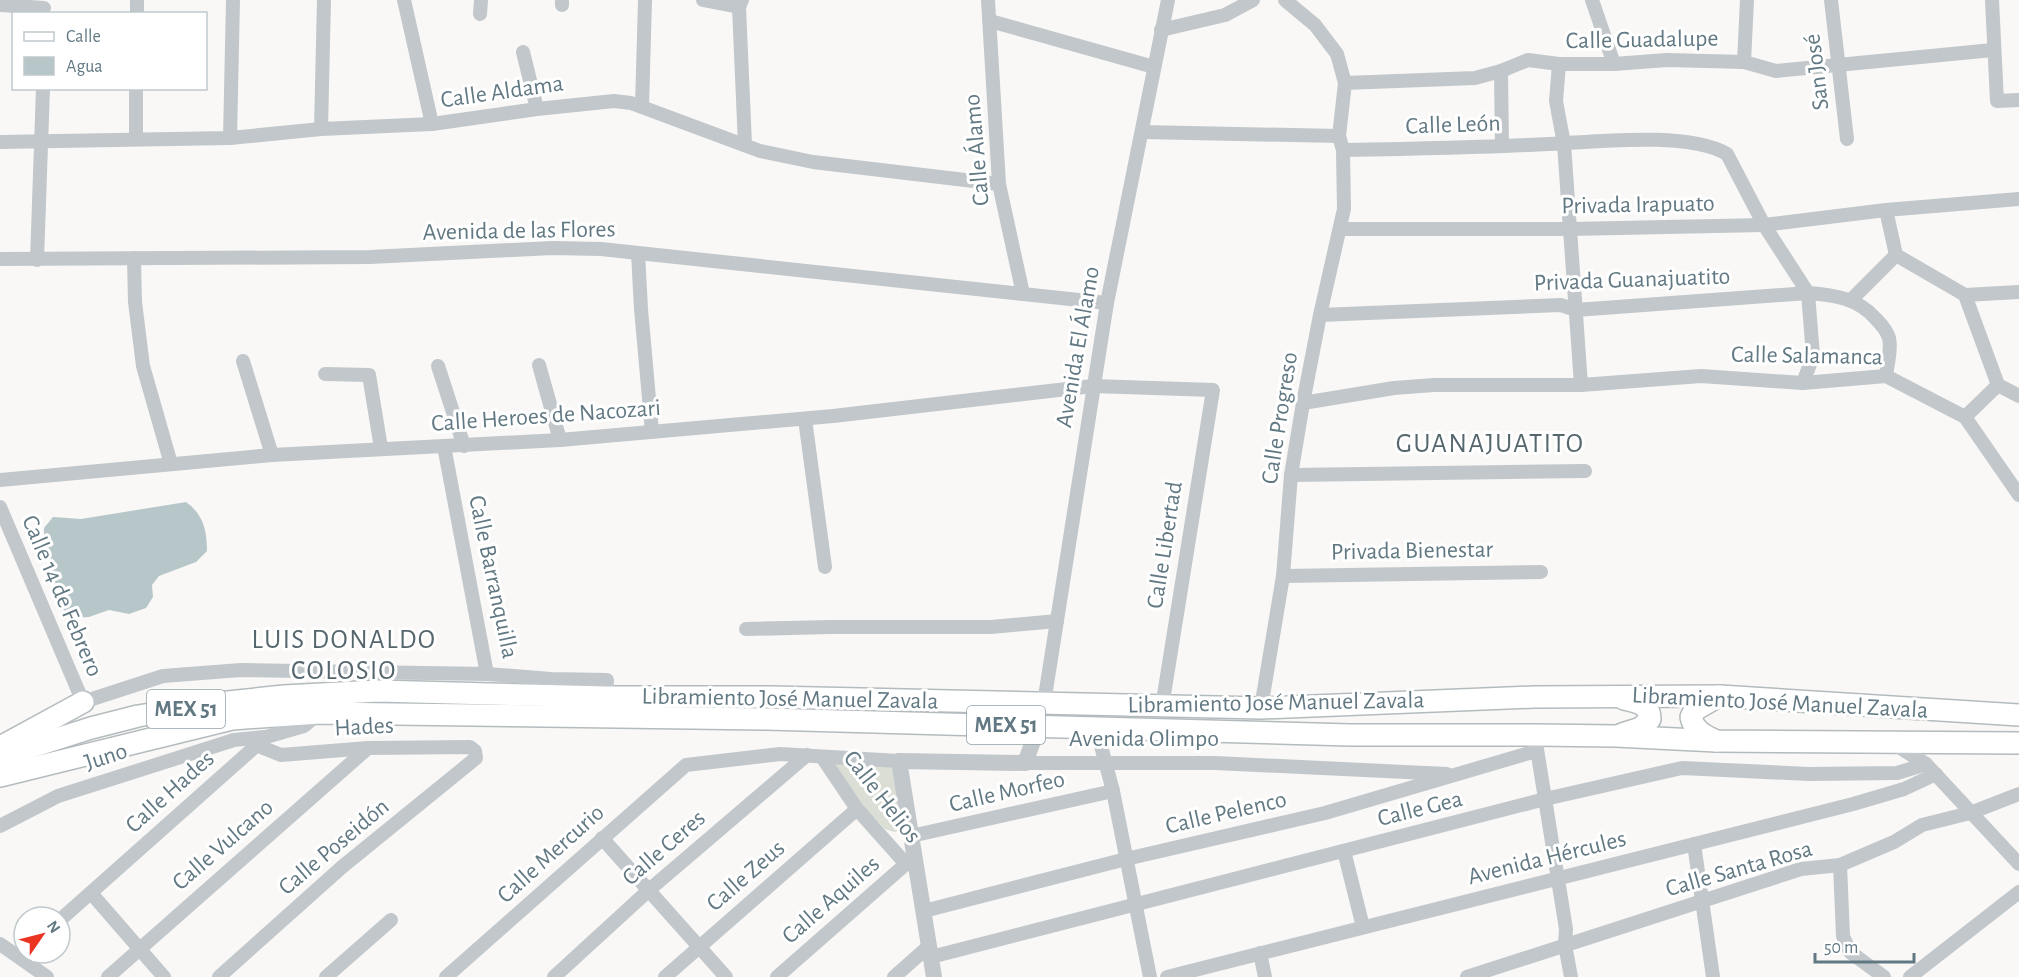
<svg xmlns="http://www.w3.org/2000/svg" width="2019" height="977" font-family="'Alegreya Sans',sans-serif">
<style>
.green{fill:#daded5}
.water{fill:#b7c7c9}
.lines{fill:none;stroke-linecap:round;stroke-linejoin:round}
.primary-casing{stroke:#b4bbbe;stroke-width:24}
.minor{stroke:#c1c7ca;stroke-width:14}
.tertiary{stroke:#c1c7ca;stroke-width:16}
.primary{stroke:#fff;stroke-width:21}
.labels{text-anchor:middle;dominant-baseline:central;stroke-width:6;stroke-linejoin:round;paint-order:stroke}
.shield{fill:#fff;stroke:#91a1a8;stroke-width:1.5}
.shield-label{font-size:22px;font-weight:bold;fill:#627983}
.street-label{font-size:24px;fill:#627983;stroke:#fff}
.quarter-label{font-size:27px;letter-spacing:1.5px;fill:#55666d;stroke:#fff}
</style>
<rect width="100%" height="100%" fill="#f9f8f6"/>
<!-- green -->
<polygon class="green" points="833,763 892,766 905,830 894,832 885,829 856,799"/>
<!-- water -->
<path class="water" d="M186 502C203 514 207 530 207 551L196 562 159 576 152 585 153 597 146 608 129 614 109 610 89 617 72 618 63 609 44 544V528L53 517 81 519Z"/>
<g class="lines">
<!-- primary casing -->
<g class="primary-casing">
<g id="primary">
<path d="M1622 734 1641 728 1650 719C1650 704 1637 702 1624 699"/>
<path d="M1716 741C1704 735 1694 731 1691 717L1695 710 1719 696"/>
<polyline points="2,746 83,702"/>
<polyline points="0,757 91,728 138,716 218,703 284,696 378,691 606,697 771,697 1261,708 1534,697 1720,696 2019,715"/>
<polyline points="0,776 232,719 319,713 766,719 1350,735 1536,735 1616,736 1716,741 2019,743"/>
</g>
</g>
<!-- minor -->
<g class="minor">
<polyline points="404,0 432,124"/>
<polyline points="562,0 562,5"/>
<polyline points="703,0 739,7"/>
<polyline points="742,0 739,7 745,145"/>
<polyline points="988,0 999,184 1023,294"/>
<polyline points="1285,0 1315,25 1337,54 1345,83"/>
<polyline points="1592,0 1614,64"/>
<polyline points="1831,0 1847,139"/>
<polyline points="1992,0 1997,101 2019,100"/>
<polyline points="0,5 44,8"/>
<polyline points="137,14 137,0"/>
<polyline points="480,14 481,0"/>
<polyline points="990,21 1154,67"/>
<polyline points="1161,30 1225,15 1253,0"/>
<polyline points="523,52 537,109"/>
<polyline points="1744,62 1747,0"/>
<polyline points="1559,64 1556,101 1564,144 1581,385"/>
<polyline points="1501,71 1502,146"/>
<polyline points="642,107 645,0"/>
<polyline points="321,129 324,0"/>
<polyline points="1142,132 1339,136"/>
<polyline points="230,138 233,0"/>
<polyline points="136,139 136,88"/>
<polyline points="0,142 230,138 321,129 432,124 537,109 614,101 631,103 760,151 813,162 999,184"/>
<path d="M1343 150C1405 149 1466 148 1527 145 1579 144 1684 129 1727 154L1764 225 1808 293 1813 356 1803 383"/>
<polyline points="1886,210 1896,255 1965,295 1998,385 2019,396"/>
<polyline points="1340,229 1570,229 1764,225 1886,210 2019,199"/>
<polyline points="638,253 641,309 652,432"/>
<polyline points="134,258 135,302 143,366 171,464"/>
<polyline points="0,259 370,257 552,248 601,249 1107,303"/>
<polyline points="37,260 43,88"/>
<polyline points="1965,295 2019,292"/>
<polyline points="1851,300 1896,255"/>
<path d="M1320 315 1561 305 1576 310 1808 293C1834 295 1858 298 1876 319 1881 324 1887 331 1889 338 1892 350 1887 365 1886 376"/>
<polyline points="243,361 272,455"/>
<polyline points="539,365 560,440"/>
<polyline points="438,366 464,446"/>
<polyline points="325,374 369,375 381,448"/>
<polyline points="1303,403 1394,388 1434,385 1581,385 1701,376 1803,383 1886,376 1965,417 2019,495"/>
<polyline points="1965,417 1998,385"/>
<polyline points="805,419 825,567"/>
<polyline points="444,446 487,674"/>
<polyline points="1291,475 1585,471"/>
<polyline points="0,480 272,455 560,440 833,416 1093,386 1213,390 1162,707"/>
<polyline points="0,507 83,702 163,676 241,670 487,674 551,679 607,680 606,697"/>
<polyline points="1283,576 1541,572"/>
<polyline points="746,629 831,627 991,627 1057,621"/>
<polyline points="1044,703 1107,303 1168,0"/>
<polyline points="1261,708 1283,576 1291,475 1303,403 1320,315 1344,209 1343,150 1339,136 1345,83 1475,78 1501,71 1528,60 1559,64 1614,64 1667,60 1744,62 1776,71 1993,50"/>
<polyline points="1096,727 1113,791 1150,977"/>
<polyline points="1536,743 1566,929 1565,945 1571,977"/>
<polyline points="1894,744 1926,764 2019,864"/>
<polyline points="822,757 857,809 906,864"/>
<polyline points="1025,763 1215,763 1447,774"/>
<polyline points="0,826 58,796 234,740 264,737"/>
<polyline points="911,836 1113,791"/>
<polyline points="602,838 726,977"/>
<polyline points="1694,844 1713,977"/>
<polyline points="1344,851 1363,927"/>
<polyline points="1840,865 1843,936 1850,952 1884,977"/>
<polyline points="91,893 164,977"/>
<polyline points="924,911 1126,859 1325,813 1536,751"/>
<polyline points="60,920 266,737 304,726 318,714"/>
<polyline points="0,944 47,977"/>
<polyline points="1260,953 1265,977"/>
<polyline points="931,957 1545,799 1682,768 1809,774 1897,773 1926,764"/>
<polyline points="108,977 368,748"/>
<polyline points="219,977 342,867 476,758 475,751 470,747 368,748 281,755 256,745"/>
<polyline points="326,977 391,920"/>
<polyline points="446,977 686,765 780,754 899,761"/>
<polyline points="554,977 649,890 807,755"/>
<polyline points="665,977 857,809"/>
<polyline points="777,977 915,856"/>
<polyline points="894,977 929,946"/>
<polyline points="1167,977 1853,804 1904,789 1936,774"/>
<polyline points="1467,977 1801,869 1840,865 1894,842 1922,825 1970,813 2019,794"/>
<polyline points="1910,977 2019,892"/>
</g>
<!-- tertiary -->
<polyline class="tertiary" points="934,977 899,761 1025,763 1039,725"/>
<!-- primary -->
<use href="#primary" class="primary"/>
</g>
<g class="labels">
<!-- shield labels -->
<g class="shield">
<rect x="147" y="690" width="78" height="38" rx="4.5"/>
<rect x="967" y="706" width="78" height="38" rx="4.5"/>
</g>
<g class="shield-label">
<text x="186" y="709">MEX 51</text>
<text x="1006" y="725">MEX 51</text>
</g>
<!-- street labels -->
<g class="street-label">
<text transform="translate(1642 40) rotate(-1)">Calle Guadalupe</text>
<text transform="translate(1817 72) rotate(-97)">San José</text>
<text transform="translate(502 92) rotate(-8)">Calle Aldama</text>
<text transform="translate(1453 125) rotate(-2)">Calle León</text>
<text transform="translate(977 150) rotate(-95)">Calle Álamo</text>
<text transform="translate(1638 205) rotate(-1)">Privada Irapuato</text>
<text transform="translate(519 231) rotate(-1)">Avenida de las Flores</text>
<text transform="translate(1632 280) rotate(-2)">Privada Guanajuatito</text>
<text transform="translate(1078 347) rotate(-80)">Avenida El Álamo</text>
<text transform="translate(1807 356) rotate(1)">Calle Salamanca</text>
<text transform="translate(546 416) rotate(-4)">Calle Heroes de Nacozari</text>
<text transform="translate(1280 418) rotate(-81)">Calle Progreso</text>
<text transform="translate(1165 545) rotate(-81)">Calle Libertad</text>
<text transform="translate(1412 551) rotate(-1)">Privada Bienestar</text>
<text transform="translate(493 577) rotate(78)">Calle Barranquilla</text>
<text transform="translate(62 596) rotate(67)">Calle 14 de Febrero</text>
<text transform="translate(790 699) rotate(1)">Libramiento José Manuel Zavala</text>
<text transform="translate(1276 703) rotate(-1)">Libramiento José Manuel Zavala</text>
<text transform="translate(1780 703) rotate(3)">Libramiento José Manuel Zavala</text>
<text transform="translate(364 727) rotate(-3)">Hades</text>
<text x="1144" y="739">Avenida Olimpo</text>
<text transform="translate(106 757) rotate(-18)">Juno</text>
<text transform="translate(170 792) rotate(-42)">Calle Hades</text>
<text transform="translate(1007 792) rotate(-13)">Calle Morfeo</text>
<text transform="translate(882 797) rotate(52)">Calle Helios</text>
<text transform="translate(1420 809) rotate(-14)">Calle Gea</text>
<text transform="translate(1226 813) rotate(-13)">Calle Pelenco</text>
<text transform="translate(223 845) rotate(-41)">Calle Vulcano</text>
<text transform="translate(334 847) rotate(-40)">Calle Poseidón</text>
<text transform="translate(664 848) rotate(-41)">Calle Ceres</text>
<text transform="translate(551 854) rotate(-42)">Calle Mercurio</text>
<text transform="translate(1547 858) rotate(-14)">Avenida Hércules</text>
<text transform="translate(1739 869) rotate(-16)">Calle Santa Rosa</text>
<text transform="translate(746 876) rotate(-41)">Calle Zeus</text>
<text transform="translate(831 900) rotate(-41)">Calle Aquiles</text>
</g>
<!-- quarter labels -->
<g class="quarter-label">
<text x="1490" y="443">GUANAJUATITO</text>
<text x="344" y="639">LUIS DONALDO<tspan x="344" dy="31">COLOSIO</tspan></text>
</g>
</g>
<!-- legend -->
<rect x="12" y="12" width="195" height="78" fill="#ffffff" stroke="#c0c9cd" stroke-width="1.5"/>
<rect x="24" y="32" width="30" height="9" fill="#ffffff" stroke="#c0c9cd" stroke-width="1.5"/>
<text x="66" y="42" font-size="18" fill="#627983">Calle</text>
<rect x="24" y="57" width="30" height="18" fill="#b7c7c9" stroke="#c0c9cd" stroke-width="1.5"/>
<text x="66" y="72" font-size="18" fill="#627983">Agua</text>
<!-- north arrow -->
<g transform="translate(42 935) rotate(55)"><circle r="28" fill="#ffffff" stroke="#c0c9cd" stroke-width="1.5"/>
<path d="M0-4.5L10 22L0 15L-10 22Z" fill="#ec3423"/>
<text y="-9" font-size="16" font-weight="bold" text-anchor="middle" fill="#627983">N</text>
</g>
<!-- scale -->
<path d="M1815 953v9h99v-9" fill="none" stroke="#627983" stroke-width="3"/>
<text x="1824" y="953" font-size="18" fill="#627983" stroke="#ffffff" stroke-width="4.5" paint-order="stroke">50 m</text>
</svg>
